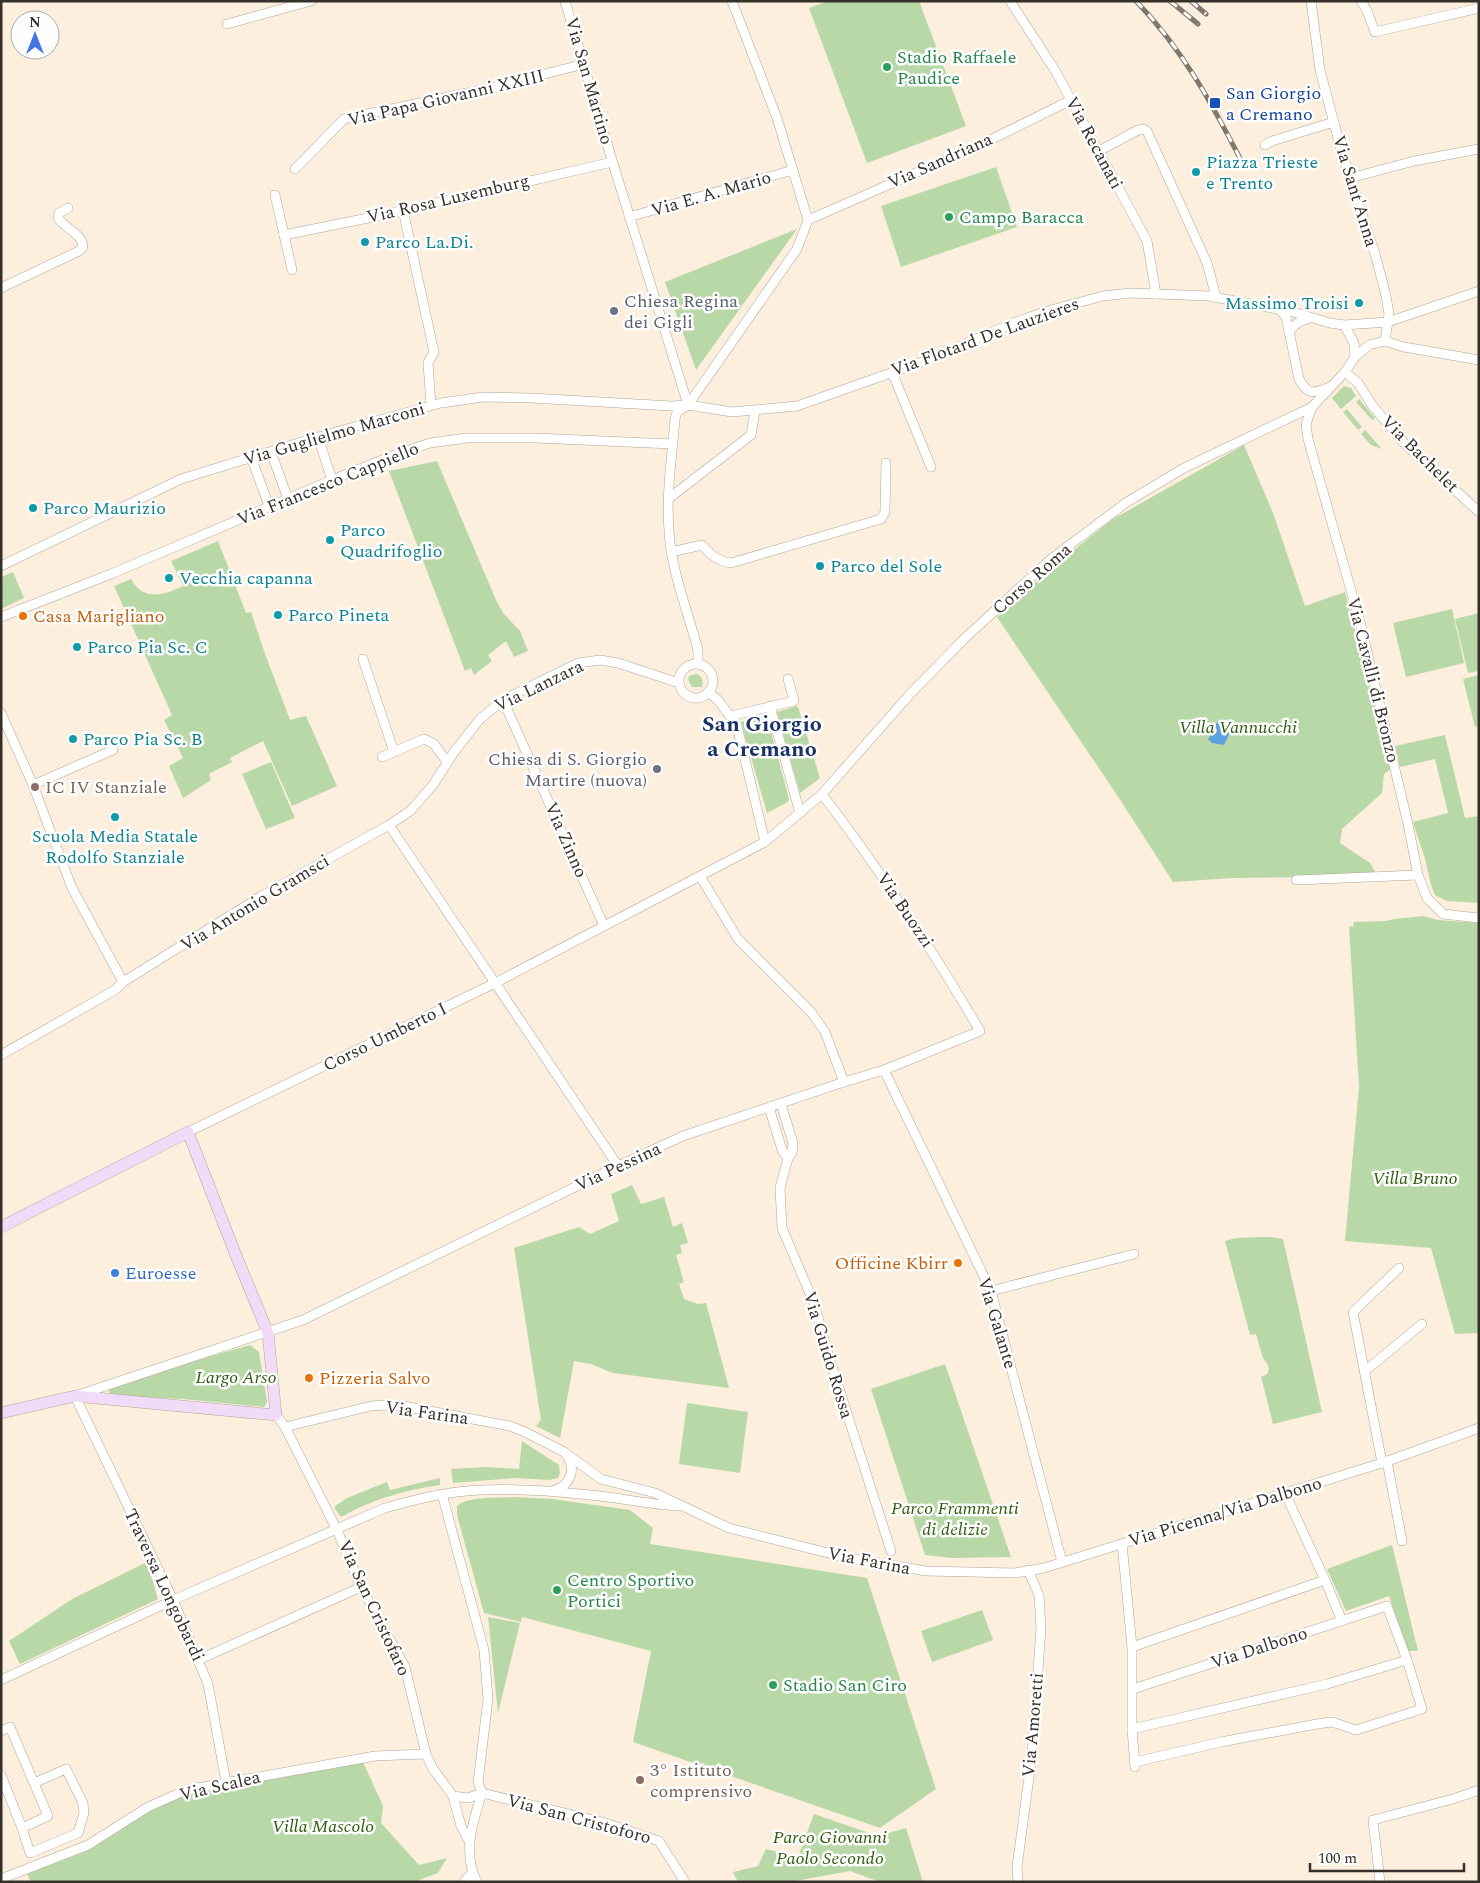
<svg xmlns="http://www.w3.org/2000/svg" width="1480" height="1883" font-family="Spectral,serif">
<style>
.green{fill:#b9d8a8}
.water{fill:#5ca2de}
.lines{fill:none;stroke-linecap:round;stroke-linejoin:round}
.street-casing{stroke:#b0a594;stroke-width:10}
.secondary-casing{stroke:#b0a594;stroke-width:12}
.street{stroke:#fff;stroke-width:9}
.secondary{stroke:#f2dbf8;stroke-width:11}
.rail-casing{stroke:#80786d;stroke-width:5}
.rail{stroke:#fefefe;stroke-width:3;stroke-dasharray:9;stroke-linecap:butt}
.leisure-dot{fill:#2e9e5b;stroke:#fefefe;stroke-width:2}
.transit-dot{fill:#1a4fb4;stroke:#fefefe;stroke-width:2}
.culture-dot{fill:#0f9aa8;stroke:#fefefe;stroke-width:2}
.worship-dot{fill:#6b7280;stroke:#fefefe;stroke-width:2}
.food-dot{fill:#e8710a;stroke:#fefefe;stroke-width:2}
.education-dot{fill:#8d6e63;stroke:#fefefe;stroke-width:2}
.shop-dot{fill:#3f7fe0;stroke:#fefefe;stroke-width:2}
.labels{text-anchor:middle;dominant-baseline:central;stroke-width:5;stroke-linejoin:round;paint-order:stroke}
.leisure-label{font-size:18px;fill:#27864d;stroke:#fefefe;text-anchor:start}
.street-label{font-size:18px;fill:#35312a;stroke:#fefefe}
.transit-label{font-size:18px;fill:#164399;stroke:#fefefe;text-anchor:start}
.culture-label{font-size:18px;fill:#0d838f;stroke:#fefefe;text-anchor:start}
.worship-label{font-size:18px;fill:#5b616d;stroke:#fefefe;text-anchor:start}
.food-label{font-size:18px;fill:#c56008;stroke:#fefefe;text-anchor:start}
.park-label{font-size:18px;font-style:italic;fill:#315c0e;stroke:#fefefe}
.education-label{font-size:18px;fill:#785e54;stroke:#fefefe;text-anchor:start}
.shop-label{font-size:18px;fill:#366cbe;stroke:#fefefe;text-anchor:start}
.district-label{font-size:22px;font-weight:bold;fill:#1a3268;stroke:#fefefe}
</style>
<rect width="100%" height="100%" fill="#fcefdd"/>
<!-- green -->
<g class="green">
<polygon points="828,1 919,1 966,126 867,163 809,8"/>
<polygon points="996,167 1017,227 901,267 881,206"/>
<polygon points="797,229 696,370 665,282"/>
<polygon points="1344,386 1351,388 1356,396 1341,409 1332,398"/>
<polygon points="1359,399 1375,418 1372,420 1356,402"/>
<polygon points="1347,409 1362,427 1358,430 1343,412"/>
<polygon points="1365,430 1382,449 1371,445 1361,434"/>
<polygon points="1244,445 1273,513 1305,606 1345,592 1391,769 1384,774 1382,793 1342,829 1340,843 1370,863 1375,872 1324,877 1233,878 1173,882 1117,795 997,617 1046,572 1113,519"/>
<polygon points="437,461 496,600 503,613 520,631 528,651 514,657 506,641 488,655 492,661 474,675 471,668 465,671 389,471"/>
<path d="M218 541 246 613 251 612 264 651 290 720 306 716 337 786 292 806 263 741 230 758 232 762 209 774 211 780 183 798 169 766 183 758 164 720 172 715 114 586 131 579C143 601 163 596 183 586L171 561Z"/>
<polygon points="13,572 24,598 1,609 1,577"/>
<polygon points="1452,609 1464,663 1406,677 1393,623"/>
<polygon points="1479,613 1479,671 1468,673 1455,619"/>
<path d="M697 674C703 677 703 681 702 687H692L688 679 689 676Z"/>
<polygon points="1479,675 1479,726 1475,727 1463,679"/>
<polygon points="796,706 798,707 820,778 800,793 777,712"/>
<polygon points="762,716 767,717 789,799 788,802 767,813 741,722"/>
<polygon points="1445,735 1465,818 1479,816 1479,903 1447,901 1435,895 1431,885 1425,859 1413,822 1448,813 1435,759 1400,767 1395,746"/>
<polygon points="271,762 295,818 266,829 242,774"/>
<polygon points="1423,916 1438,920 1479,923 1479,1333 1455,1334 1431,1248 1345,1241 1359,1087 1349,926 1353,927 1354,922 1386,921 1394,919"/>
<polygon points="632,1185 641,1204 664,1197 673,1227 682,1223 688,1243 680,1245 682,1253 676,1255 684,1282 679,1284 684,1299 698,1304 706,1303 729,1388 613,1373 591,1364 574,1361 560,1438 536,1426 541,1420 514,1248 579,1227 590,1234 619,1221 611,1194"/>
<polygon points="1258,1237 1270,1237 1283,1239 1322,1412 1273,1424 1261,1377 1267,1374 1269,1369 1268,1365 1263,1358 1256,1334 1250,1335 1225,1241 1236,1238"/>
<polygon points="250,1345 259,1352 267,1402 264,1407 183,1399 119,1396 109,1393 108,1386"/>
<polygon points="945,1364 1011,1557 952,1558 925,1555 871,1389"/>
<polygon points="687,1403 748,1412 740,1473 679,1464"/>
<polygon points="522,1441 559,1465 560,1473 558,1478 549,1480 515,1478 453,1483 451,1469 487,1467 519,1469"/>
<path d="M440 1478V1485C406 1490 373 1499 343 1516H340L334 1507 347 1498 387 1482 390 1490Z"/>
<path d="M514 1497 552 1499 630 1510 653 1528 650 1544 867 1578 936 1789 880 1828 633 1742 651 1651 522 1617 521 1622 484 1613 457 1515V1506C466 1496 500 1498 514 1497Z"/>
<polygon points="1392,1545 1418,1651 1408,1651 1389,1596 1346,1611 1327,1569"/>
<polygon points="147,1562 158,1599 20,1664 9,1641 72,1599"/>
<polygon points="982,1610 993,1640 932,1662 921,1631"/>
<polygon points="488,1617 520,1623 498,1713"/>
<polygon points="363,1762 383,1806 381,1823 419,1865 447,1858 438,1873 419,1880 420,1882 31,1882 27,1874 87,1851 139,1817 173,1799 189,1793 219,1789 257,1780"/>
<polygon points="814,1814 878,1836 906,1828 923,1882 880,1882 850,1871 790,1882 738,1882 733,1872 758,1866 766,1849 798,1857"/>
</g>
<!-- water -->
<path class="water" d="M1221 719 1227 720 1228 724 1233 727 1224 745 1212 743 1208 739C1215 731 1210 728 1221 719Z"/>
<g class="lines">
<!-- street casing -->
<g class="street-casing">
<g id="street">
<polyline points="565,1 603,131 688,405"/>
<polyline points="1010,1 1056,72 1147,241 1156,294"/>
<polyline points="1311,1 1320,70 1342,153 1376,257 1386,296 1389,314 1385,341"/>
<polyline points="1361,1 1367,11 1375,32 1479,8"/>
<polyline points="227,24 311,1"/>
<polyline points="1265,145 1272,141 1334,122"/>
<polyline points="1099,151 1138,130 1142,129 1147,131 1207,263 1216,297"/>
<polyline points="295,169 344,119 486,89 584,64"/>
<polyline points="1350,178 1414,161 1479,149"/>
<polyline points="275,195 292,270"/>
<polyline points="403,210 434,352 428,363 431,405"/>
<polyline points="629,217 793,170"/>
<polyline points="808,220 984,143 1071,100"/>
<polyline points="284,235 383,215 612,162"/>
<path d="M1 288 79 251 83 247C82 233 65 229 58 218L59 213 68 208"/>
<path d="M1281 311 1286 317 1299 379C1308 395 1313 394 1329 387"/>
<polyline points="1344,325 1354,343 1355,357"/>
<path d="M1289 332C1294 324 1301 320 1310 318"/>
<polyline points="1385,341 1369,345 1355,357 1345,372 1312,407 1306,424 1308,439 1360,622 1408,824 1418,875 1427,898 1443,914 1479,918"/>
<polyline points="1385,341 1404,347 1479,360"/>
<polyline points="892,372 931,467"/>
<polyline points="1345,372 1358,383 1372,405 1403,442 1479,512"/>
<polyline points="318,437 332,480"/>
<polyline points="271,452 288,499"/>
<polyline points="251,457 269,506"/>
<polyline points="668,499 751,435 755,411"/>
<path d="M671 552 702 545C711 555 717 561 731 563L881 519 885 512 886 463"/>
<polyline points="1,566 181,479 318,437 441,403 483,397 531,398 671,406 688,405 732,412 797,406 925,361 1016,322 1047,311 1103,296 1131,293 1209,296 1293,312 1330,323 1344,325 1388,322 1479,291"/>
<polyline points="1,617 111,574 332,480 400,453 430,443 467,438 535,438 673,444"/>
<polyline points="363,659 394,752"/>
<path d="M698 664V650C688 612 671 570 669 531 666 494 672 456 675 419L677 412 688 405 797 249 808 220 777 118 732 1"/>
<circle cx="696" cy="681" r="17"/>
<polyline points="708,692 718,700 737,726 765,842"/>
<polyline points="503,700 604,926"/>
<polyline points="770,706 800,813"/>
<polyline points="1,713 33,785 72,888 123,982"/>
<polyline points="731,716 794,701 788,679"/>
<polyline points="382,757 424,739 434,744 447,762"/>
<polyline points="33,785 113,750"/>
<polyline points="389,825 618,1166"/>
<polyline points="700,876 738,939 811,1012 825,1032 844,1082"/>
<polyline points="1296,880 1418,875"/>
<polyline points="1,1055 115,990 123,982 260,897 389,825 410,811 433,785 454,752 480,719 503,700 578,663 600,660 618,663 679,683"/>
<polyline points="884,1070 991,1291 1062,1562"/>
<polyline points="781,1104 793,1143 792,1153 788,1158 780,1188 782,1228 814,1303 828,1354 891,1551"/>
<polyline points="769,1107 782,1150 788,1158"/>
<polyline points="188,1132 495,983 765,842 822,794 911,693 964,639 1051,559 1127,502 1184,468 1312,407"/>
<polyline points="991,1291 1134,1254"/>
<polyline points="1365,1371 1422,1324"/>
<polyline points="276,1415 285,1427 337,1530 361,1587 405,1667 426,1754 433,1769 453,1796 468,1798 482,1793"/>
<path d="M285 1427 371 1406 384 1405 403 1406 510 1426 525 1432 564 1452C578 1468 571 1486 552 1491"/>
<polyline points="564,1452 601,1479 655,1493 729,1528 844,1557 926,1571 1015,1573 1044,1568 1382,1463 1479,1428"/>
<polyline points="1387,1461 1402,1541"/>
<polyline points="1382,1463 1353,1312 1399,1268"/>
<polyline points="1285,1493 1325,1580 1342,1621"/>
<polyline points="442,1494 484,1650 488,1699 478,1782 482,1793"/>
<polyline points="1122,1544 1132,1647 1132,1729 1135,1767"/>
<polyline points="1132,1647 1325,1580"/>
<polyline points="198,1660 361,1587"/>
<path d="M1 1680 173 1600 385 1508C416 1499 449 1491 482 1490 520 1488 561 1492 600 1496 626 1499 652 1505 679 1506"/>
<polyline points="1133,1689 1387,1606 1407,1660 1422,1709 1356,1730 1332,1722 1317,1724 1221,1742 1135,1762"/>
<polyline points="1132,1729 1327,1684 1407,1660"/>
<polyline points="1,1731 10,1727 48,1816 22,1828 1,1775"/>
<path d="M226 1782 208 1684 173 1600 75 1396 303 1320 618 1166 683 1136 844 1082 884 1070 980 1031C932 949 880 870 822 794"/>
<polyline points="482,1793 602,1822 659,1841 685,1882"/>
<polyline points="453,1796 461,1826 469,1841"/>
<polyline points="22,1828 30,1853 78,1833 84,1813 83,1803 66,1769 34,1783"/>
<polyline points="1,1879 88,1845 148,1807 186,1790 375,1756 426,1754"/>
<polyline points="464,1882 472,1873"/>
<path d="M477 1882C462 1854 473 1821 482 1793"/>
<polyline points="1018,1882 1017,1867 1032,1755 1041,1628 1039,1595 1028,1570"/>
<polyline points="1380,1882 1373,1820 1453,1799 1479,1790"/>
</g>
</g>
<!-- secondary casing -->
<g class="secondary-casing">
<polyline id="secondary" points="1,1227 188,1132 235,1253 268,1333 276,1415 75,1396 1,1413"/>
</g>
<!-- street -->
<use href="#street" class="street"/>
<!-- secondary -->
<use href="#secondary" class="secondary"/>
<!-- rail casing -->
<g class="rail-casing">
<g id="rail">
<path d="M1136 1C1184 51 1212 104 1243 164"/>
<polyline points="1170,1 1198,24"/>
<polyline points="1191,1 1206,14"/>
</g>
</g>
<!-- rail -->
<use href="#rail" class="rail"/>
</g>
<!-- markers -->
<g class="leisure-dot">
<circle cx="887" cy="67" r="5"/>
<circle cx="949" cy="217" r="5"/>
<circle cx="557" cy="1590" r="5"/>
<circle cx="773" cy="1685" r="5"/>
</g>
<rect class="transit-dot" x="1209" y="97" width="12" height="12" rx="2.5"/>
<g class="culture-dot">
<circle cx="1196" cy="172" r="5"/>
<circle cx="365" cy="242" r="5"/>
<circle cx="1359" cy="303" r="5"/>
<circle cx="33" cy="508" r="5"/>
<circle cx="330" cy="540" r="5"/>
<circle cx="820" cy="566" r="5"/>
<circle cx="169" cy="578" r="5"/>
<circle cx="278" cy="615" r="5"/>
<circle cx="77" cy="647" r="5"/>
<circle cx="73" cy="739" r="5"/>
<circle cx="115" cy="817" r="5"/>
</g>
<g class="worship-dot">
<circle cx="614" cy="311" r="5"/>
<circle cx="657" cy="769" r="5"/>
</g>
<g class="food-dot">
<circle cx="23" cy="616" r="5"/>
<circle cx="958" cy="1263" r="5"/>
<circle cx="309" cy="1378" r="5"/>
</g>
<g class="education-dot">
<circle cx="35" cy="787" r="5"/>
<circle cx="640" cy="1780" r="5"/>
</g>
<circle class="shop-dot" cx="115" cy="1273" r="5"/>
<g class="labels">
<!-- leisure labels -->
<g class="leisure-label">
<text x="897" y="57">Stadio Raffaele<tspan x="897" dy="21">Paudice</tspan></text>
<text x="959" y="217">Campo Baracca</text>
<text x="567" y="1580">Centro Sportivo<tspan x="567" dy="21">Portici</tspan></text>
<text x="783" y="1685">Stadio San Ciro</text>
</g>
<!-- street labels -->
<g class="street-label">
<text transform="translate(589 81) rotate(74)">Via San Martino</text>
<text transform="translate(446 98) rotate(-13)">Via Papa Giovanni XXIII</text>
<text transform="translate(1094 143) rotate(62)">Via Recanati</text>
<text transform="translate(940 161) rotate(-24)">Via Sandriana</text>
<text transform="translate(1355 191) rotate(73)">Via Sant'Anna</text>
<text transform="translate(711 194) rotate(-16)">Via E. A. Mario</text>
<text transform="translate(448 199) rotate(-13)">Via Rosa Luxemburg</text>
<text transform="translate(985 337) rotate(-20)">Via Flotard De Lauzieres</text>
<text transform="translate(334 434) rotate(-16)">Via Guglielmo Marconi</text>
<text transform="translate(1420 454) rotate(45)">Via Bachelet</text>
<text transform="translate(328 484) rotate(-22)">Via Francesco Cappiello</text>
<text transform="translate(1032 579) rotate(-41)">Corso Roma</text>
<text transform="translate(1373 680) rotate(76)">Via Cavalli di Bronzo</text>
<text transform="translate(539 686) rotate(-26)">Via Lanzara</text>
<text transform="translate(566 840) rotate(66)">Via Zinno</text>
<text transform="translate(255 903) rotate(-31)">Via Antonio Gramsci</text>
<text transform="translate(905 910) rotate(56)">Via Buozzi</text>
<text transform="translate(385 1037) rotate(-26)">Corso Umberto I</text>
<text transform="translate(618 1167) rotate(-25)">Via Pessina</text>
<text transform="translate(997 1323) rotate(73)">Via Galante</text>
<text transform="translate(828 1355) rotate(73)">Via Guido Rossa</text>
<text transform="translate(427 1413) rotate(8)">Via Farina</text>
<text transform="translate(1225 1512) rotate(-17)">Via Picenna/Via Dalbono</text>
<text transform="translate(869 1561) rotate(11)">Via Farina</text>
<text transform="translate(164 1585) rotate(65)">Traversa Longobardi</text>
<text transform="translate(374 1608) rotate(65)">Via San Cristofaro</text>
<text transform="translate(1259 1648) rotate(-18)">Via Dalbono</text>
<text transform="translate(1033 1725) rotate(-85)">Via Amoretti</text>
<text transform="translate(220 1786) rotate(-13)">Via Scalea</text>
<text transform="translate(579 1819) rotate(15)">Via San Cristoforo</text>
</g>
<!-- transit labels -->
<g class="transit-label">
<text x="1226" y="93">San Giorgio<tspan x="1226" dy="21">a Cremano</tspan></text>
</g>
<!-- culture labels -->
<g class="culture-label">
<text x="1206" y="162">Piazza Trieste<tspan x="1206" dy="21">e Trento</tspan></text>
<text x="375" y="242">Parco La.Di.</text>
<text x="1349" y="303" text-anchor="end">Massimo Troisi</text>
<text x="43" y="508">Parco Maurizio</text>
<text x="340" y="530">Parco<tspan x="340" dy="21">Quadrifoglio</tspan></text>
<text x="830" y="566">Parco del Sole</text>
<text x="179" y="578">Vecchia capanna</text>
<text x="288" y="615">Parco Pineta</text>
<text x="87" y="647">Parco Pia Sc. C</text>
<text x="83" y="739">Parco Pia Sc. B</text>
<text x="115" y="836" text-anchor="middle">Scuola Media Statale<tspan x="115" dy="21">Rodolfo Stanziale</tspan></text>
</g>
<!-- worship labels -->
<g class="worship-label">
<text x="624" y="301">Chiesa Regina<tspan x="624" dy="21">dei Gigli</tspan></text>
<text x="647" y="759" text-anchor="end">Chiesa di S. Giorgio<tspan x="647" dy="21">Martire (nuova)</tspan></text>
</g>
<!-- food labels -->
<g class="food-label">
<text x="33" y="616">Casa Marigliano</text>
<text x="948" y="1263" text-anchor="end">Officine Kbirr</text>
<text x="319" y="1378">Pizzeria Salvo</text>
</g>
<!-- park labels -->
<g class="park-label">
<text x="1238" y="727">Villa Vannucchi</text>
<text x="1415" y="1178">Villa Bruno</text>
<text x="236" y="1377">Largo Arso</text>
<text x="955" y="1508">Parco Frammenti<tspan x="955" dy="21">di delizie</tspan></text>
<text x="323" y="1826">Villa Mascolo</text>
<text x="830" y="1837">Parco Giovanni<tspan x="830" dy="21">Paolo Secondo</tspan></text>
</g>
<!-- education labels -->
<g class="education-label">
<text x="45" y="787">IC IV Stanziale</text>
<text x="650" y="1770">3° Istituto<tspan x="650" dy="21">comprensivo</tspan></text>
</g>
<!-- shop labels -->
<g class="shop-label">
<text x="125" y="1273">Euroesse</text>
</g>
<!-- district labels -->
<g class="district-label">
<text x="762" y="724">San Giorgio<tspan x="762" dy="25">a Cremano</tspan></text>
</g>
</g>
<!-- border -->
<rect width="1480" height="1883" fill="none" stroke="#35312a" stroke-width="5"/>
<!-- north arrow -->
<g transform="translate(35 35)"><circle r="24" fill="#fefefe" stroke="#aeaca9"/>
<path d="M0-4L9 19L0 12L-9 19Z" fill="#4174e5"/>
<text y="-8" font-size="14" font-weight="bold" text-anchor="middle" fill="#35312a">N</text>
</g>
<!-- scale -->
<path d="M1310 1863v8h154v-8" fill="none" stroke="#35312a" stroke-width="2.5"/>
<text x="1318" y="1863" font-size="15" fill="#35312a" stroke="#fefefe" stroke-width="4" paint-order="stroke">100 m</text>
</svg>
